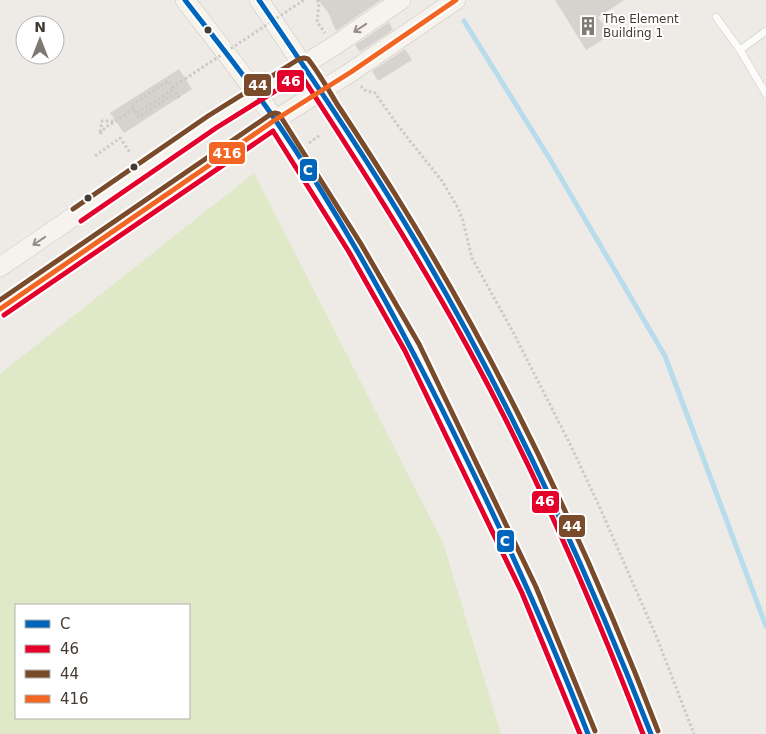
<svg xmlns="http://www.w3.org/2000/svg" width="766" height="734" font-family="'DejaVu Sans',sans-serif">
<style>
.green{fill:#dfe8c7;fill-rule:evenodd}
.lines{fill:none;stroke-linecap:round;stroke-linejoin:round}
.stream{stroke:#b7dcec;stroke-width:5}
.building{fill:#d6d2ce}
.lane-casing{stroke:#cac7c3;stroke-width:8}
.secondary-casing{stroke:#cdc7be;stroke-width:20}
.path{stroke:#cccac6;stroke-width:3;stroke-dasharray:2.5 2.5;stroke-linecap:butt}
.lane{stroke:#fcfcfb;stroke-width:7}
.secondary{stroke:#f6f3ed;stroke-width:19}
.path-bridge{stroke:#cccac6;stroke-width:3;stroke-dasharray:2.5 2.5;stroke-linecap:butt}
.bus-1-casing{stroke:#fff;stroke-width:9}
.bus-2-casing{stroke:#fff;stroke-width:9}
.bus-3-casing{stroke:#fff;stroke-width:9}
.bus-4-casing{stroke:#fff;stroke-width:9}
.bus-1{stroke:#0065bd;stroke-width:5}
.bus-2{stroke:#e4002b;stroke-width:5}
.bus-3{stroke:#7a4b2a;stroke-width:5}
.bus-4{stroke:#f26522;stroke-width:5}
.oneway{stroke:#948e87}
.bus-dot{fill:#433c34;stroke:#fff;stroke-width:2}
.labels{text-anchor:middle;dominant-baseline:central;stroke-width:4;stroke-linejoin:round;paint-order:stroke}
.poi-label{font-size:12px;fill:#433c34;stroke:#fff;text-anchor:start}
.line-badge{stroke:#fff;stroke-width:2}
.badge-label{font-size:14px;text-anchor:middle;font-weight:bold;fill:#fff}
</style>
<rect width="100%" height="100%" fill="#eeebe7"/>
<!-- green -->
<path class="green" d="M254 173 443 543 501 734H0V374ZM16 605H189V718H16Z"/>
<g class="lines">
<!-- stream -->
<polyline class="stream" points="464,21 551,161 665,356 766,626"/>
</g>
<!-- building -->
<g class="building">
<polygon points="318,0 381,0 336,31 328,12"/>
<polygon points="555,0 624,0 598,17 610,35 586,50"/>
<polygon points="389,22 393,30 360,52 355,45"/>
<polygon points="405,49 412,60 378,81 372,71"/>
<polygon points="179,69 192,89 124,133 110,113"/>
</g>
<g class="lines">
<!-- lane casing -->
<g class="lane-casing">
<g id="lane">
<polyline points="716,17 740,50 766,94"/>
<polyline points="740,50 766,31"/>
</g>
</g>
<!-- secondary casing -->
<g class="secondary-casing">
<g id="secondary">
<path d="M185 0C215 39 246 78 274 118 350 230 415 349 473 471 515 557 554 644 588 734"/>
<path d="M259 0C324 96 389 192 446 294 525 435 594 582 651 734"/>
<polyline points="0,267 212,122 334,46 401,0"/>
<polyline points="0,309 275,120 351,72 456,0"/>
</g>
</g>
<!-- path -->
<g class="path">
<polyline points="317,0 319,3 317,22 325,33"/>
<polyline points="361,86 364,90 375,93 399,127 442,181 458,208 463,221 472,258 513,332 571,446 600,508 657,638 694,734"/>
<polyline points="179,98 176,93 139,117 131,105 168,81 173,87 185,79"/>
<polyline points="137,113 174,89"/>
<polyline points="100,132 102,121 115,121"/>
<polyline points="100,134 106,127 134,109"/>
<polyline points="309,143 320,135"/>
<polyline points="95,156 120,138 131,154"/>
</g>
<!-- lane -->
<use href="#lane" class="lane"/>
<!-- secondary -->
<use href="#secondary" class="secondary"/>
<!-- path-bridge -->
<polyline class="path-bridge" points="185,79 304,0"/>
<!-- bus-1 casing -->
<g class="bus-1-casing">
<g id="bus-1">
<path d="M185 0C215 39 246 77 274 118 348 226 410 342 467 460 511 550 552 641 588 734"/>
<path d="M259 0C316 84 374 169 425 257 514 410 587 570 651 734"/>
</g>
</g>
<!-- bus-2 casing -->
<g class="bus-2-casing">
<g id="bus-2">
<path d="M81 221 216 128 301 75C359 164 416 253 467 346 535 470 592 601 643 734"/>
<polyline points="4,315 273,131 349,252 405,351 522,593 580,734"/>
</g>
</g>
<!-- bus-3 casing -->
<g class="bus-3-casing">
<g id="bus-3">
<path d="M73 209 208 116 299 59 304 58 308 59C319 73 328 89 337 104 357 134 376 164 395 194 501 364 586 544 658 731"/>
<polyline points="0,300 271,114 275,113 279,114 361,244 419,344 536,587 595,731"/>
</g>
</g>
<!-- bus-4 casing -->
<g class="bus-4-casing">
<polyline id="bus-4" points="0,309 275,120 351,72 456,0"/>
</g>
<!-- bus-1 -->
<use href="#bus-1" class="bus-1"/>
<!-- bus-2 -->
<use href="#bus-2" class="bus-2"/>
<!-- bus-3 -->
<use href="#bus-3" class="bus-3"/>
<!-- bus-4 -->
<use href="#bus-4" class="bus-4"/>
</g>
<!-- one-way arrows -->
<defs><path id="oneway-shaft" d="M-6 0H5M1.5-3L5.5 0L1.5 3" fill="none" stroke-width="1.6" stroke-linecap="round" stroke-linejoin="round" transform="scale(1.25)"/></defs>
<g class="oneway">
<use href="#oneway-shaft" transform="translate(360 28) rotate(146)"/>
<use href="#oneway-shaft" transform="translate(39 241) rotate(146)"/>
</g>
<!-- icons -->
<defs>
<g id="building-bare" transform="scale(1.5)"><path d="M-4-6H4V6H1V3H-1V6H-4ZM-2.5-4.3h1.7v1.8h-1.7ZM.8-4.3h1.7v1.8H.8ZM-2.5-1h1.7V.8h-1.7ZM.8-1h1.7V.8H.8Z" fill="#7f7973" stroke="#fff" stroke-width="2.5" paint-order="stroke"/></g>
</defs>
<g fill-rule="evenodd">
<use href="#building-bare" x="588" y="26"/>
</g>
<!-- markers -->
<g class="bus-dot">
<circle cx="208" cy="30" r="4.5"/>
<circle cx="134" cy="167" r="4.5"/>
<circle cx="88" cy="198" r="4.5"/>
</g>
<g class="labels">
<!-- poi labels -->
<g class="poi-label">
<text x="603" y="19">The Element<tspan x="603" dy="14">Building 1</tspan></text>
</g>
</g>
<g class="line-badge">
<rect x="276" y="69" width="29" height="24" rx="5" fill="#e4002b"/>
<rect x="243" y="73" width="29" height="24" rx="5" fill="#7a4b2a"/>
<rect x="208" y="141" width="38" height="24" rx="5" fill="#f26522"/>
<rect x="299" y="158" width="19" height="24" rx="5" fill="#0065bd"/>
<rect x="531" y="490" width="29" height="24" rx="5" fill="#e4002b"/>
<rect x="558" y="514" width="28" height="24" rx="5" fill="#7a4b2a"/>
<rect x="496" y="529" width="19" height="24" rx="5" fill="#0065bd"/>
</g>
<g class="badge-label">
<text x="291" y="86">46</text>
<text x="258" y="90">44</text>
<text x="227" y="158">416</text>
<text x="308" y="175">C</text>
<text x="545" y="506">46</text>
<text x="572" y="531">44</text>
<text x="505" y="546">C</text>
</g>
<!-- legend -->
<rect x="15" y="604" width="175" height="115" fill="#ffffff" stroke="#b4b1ae"/>
<rect x="25" y="620" width="25" height="8" fill="#0065bd" stroke="#b4b1ae"/>
<text x="60" y="629" font-size="15" fill="#433c34">C</text>
<rect x="25" y="645" width="25" height="8" fill="#e4002b" stroke="#b4b1ae"/>
<text x="60" y="654" font-size="15" fill="#433c34">46</text>
<rect x="25" y="670" width="25" height="8" fill="#7a4b2a" stroke="#b4b1ae"/>
<text x="60" y="679" font-size="15" fill="#433c34">44</text>
<rect x="25" y="695" width="25" height="8" fill="#f26522" stroke="#b4b1ae"/>
<text x="60" y="704" font-size="15" fill="#433c34">416</text>
<!-- north arrow -->
<g transform="translate(40 40)"><circle r="24" fill="#ffffff" stroke="#b4b1ae"/>
<path d="M0-4L9 19L0 12L-9 19Z" fill="#7f7973"/>
<text y="-8" font-size="14" font-weight="bold" text-anchor="middle" fill="#433c34">N</text>
</g>
</svg>
